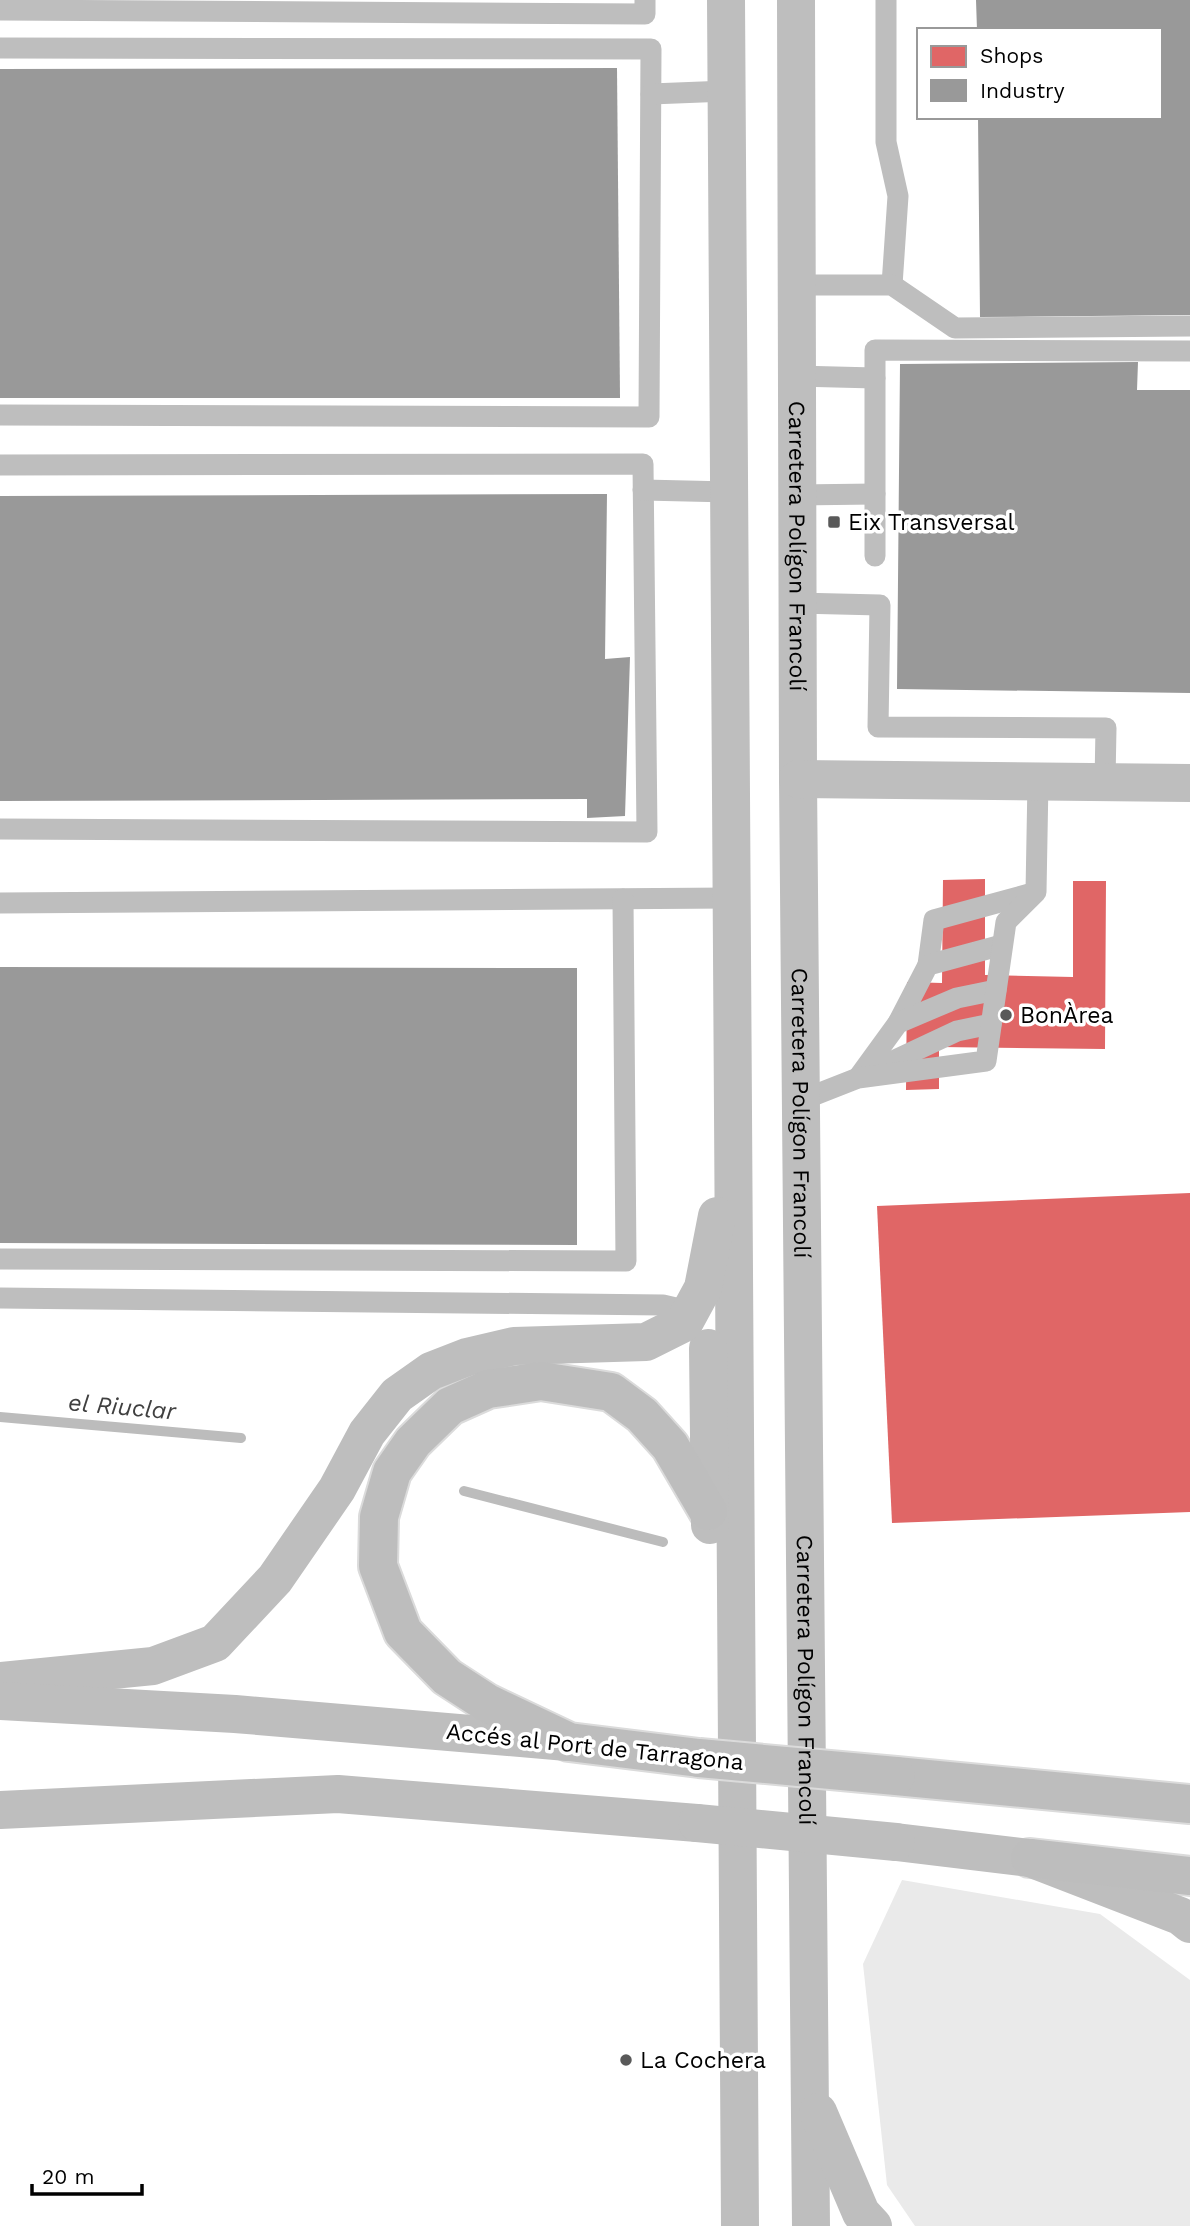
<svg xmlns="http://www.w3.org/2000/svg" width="1190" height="2226" font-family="'Work Sans',sans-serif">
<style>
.green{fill:#eaeaea}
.shops{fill:#e06666}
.industry{fill:#999}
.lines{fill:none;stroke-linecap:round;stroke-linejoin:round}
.stream{stroke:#bcbcbc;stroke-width:10}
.motorway-casing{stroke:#dbdbdb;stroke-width:42}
.service{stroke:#bebebe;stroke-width:21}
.minor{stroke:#bebebe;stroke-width:38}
.motorway{stroke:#bdbdbd;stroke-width:38}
.motorway-bridge-casing{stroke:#dbdbdb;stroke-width:42;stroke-linecap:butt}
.minor-bridge{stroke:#bebebe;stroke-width:38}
.motorway-bridge{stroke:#bdbdbd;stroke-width:38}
.poi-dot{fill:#595959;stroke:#fff;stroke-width:2.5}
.labels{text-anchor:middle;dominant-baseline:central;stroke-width:7;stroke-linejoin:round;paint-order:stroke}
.poi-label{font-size:23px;fill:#000;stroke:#fff;text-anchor:start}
.street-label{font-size:23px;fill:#000;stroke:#fff}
.water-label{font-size:24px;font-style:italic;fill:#404040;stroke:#fff}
</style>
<rect width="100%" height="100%" fill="#fff"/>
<!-- green -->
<polygon class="green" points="902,1880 1100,1914 1190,1980 1190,2226 915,2226 887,2185 863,1964"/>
<!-- shops -->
<g class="shops">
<polygon points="985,879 985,975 1073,977 1073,881 1106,881 1105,1049 939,1047 939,1089 906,1090 907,982 942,983 943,880"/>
<polygon points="1190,1193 1190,1512 892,1523 877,1206"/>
</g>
<!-- industry -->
<g class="industry">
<polygon points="976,0 1190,0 1190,315 980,317 978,117 1160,117 1160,30 977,30"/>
<polygon points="617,68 620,398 0,398 0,69"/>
<polygon points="1138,362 1137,390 1190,390 1190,693 897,689 900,364"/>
<polygon points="607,494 605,659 630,657 625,816 587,818 587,799 0,801 0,496"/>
<polygon points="0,967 577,968 577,1245 0,1243"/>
</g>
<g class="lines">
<!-- stream -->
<g class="stream">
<polyline points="0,1417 241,1438"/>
<polyline points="464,1491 663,1542"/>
</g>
<!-- motorway casing -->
<g class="motorway-casing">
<g id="motorway">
<polyline points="699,1758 569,1742 487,1703 447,1677 403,1632 378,1566 379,1517 392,1472 413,1442 450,1406 488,1389 541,1381 611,1392 642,1415 670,1446 708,1511"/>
<polyline points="896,1776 1190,1804"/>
<polyline points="1030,1858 1190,1876"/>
</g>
</g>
<!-- service -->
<g class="service">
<polyline points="886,0 886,142 898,196 892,285"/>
<polyline points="0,10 645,14 645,0"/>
<polyline points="0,48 651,49 649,417 0,415"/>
<polyline points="651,94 727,91"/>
<polyline points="796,285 892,285 955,328 1190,326"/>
<polyline points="796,376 875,378"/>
<polyline points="0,465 643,464 647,832 0,829"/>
<polyline points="643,490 730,492"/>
<polyline points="796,495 875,494"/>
<polyline points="875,556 875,350 1190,351"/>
<polyline points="797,603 880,605 878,727 1106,728 1105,782"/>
<polyline points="0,903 731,898"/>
<polyline points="928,965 934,920 1033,893"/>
<polyline points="898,1023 928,965 1002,945"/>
<polyline points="876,1069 957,1031 991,1024"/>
<polyline points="858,1078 898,1023 957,998 996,990"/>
<polyline points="802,1100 858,1078 986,1061 1006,922 1036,892 1038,781"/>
<polyline points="0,1259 626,1261 623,899"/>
<polyline points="0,1298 663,1305 693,1312"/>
</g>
<!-- minor -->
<g class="minor">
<polyline points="726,0 740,2226"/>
<path id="s1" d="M796 0 798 779 811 2226"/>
<polyline points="798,779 1190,783"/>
<polyline points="708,1348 710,1525"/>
<polyline points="0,1681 153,1666 215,1643 275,1579 337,1489 367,1433 397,1395 431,1371 467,1357 514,1346 646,1342 684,1323 703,1288 717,1216"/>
<polyline points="0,1701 235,1714 567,1742"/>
<polyline points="0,1810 338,1794 697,1823"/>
<polyline points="896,1842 1030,1858 1180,1916 1190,1924"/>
<polyline points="818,2112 861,2213 873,2226"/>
</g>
<!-- motorway -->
<use href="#motorway" class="motorway"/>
<!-- motorway-bridge casing -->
<g class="motorway-bridge-casing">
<polyline id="motorway-bridge" points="699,1758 896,1776"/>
</g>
<!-- minor-bridge -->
<polyline class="minor-bridge" points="697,1823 896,1842"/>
<!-- motorway-bridge -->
<use href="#motorway-bridge" class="motorway-bridge"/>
</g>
<!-- markers -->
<g class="poi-dot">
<rect x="827" y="515" width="14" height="14" rx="3.5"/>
<circle cx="1006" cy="1015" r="7"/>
<circle cx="626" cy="2060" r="7"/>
</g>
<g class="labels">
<!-- poi labels -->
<g class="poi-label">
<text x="848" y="522">Eix Transversal</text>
<text x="1020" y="1015">BonÀrea</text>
<text x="640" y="2060">La Cochera</text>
</g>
<!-- street labels -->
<g class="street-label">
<text stroke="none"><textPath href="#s1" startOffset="546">Carretera Polígon Francolí</textPath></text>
<text stroke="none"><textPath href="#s1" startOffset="1113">Carretera Polígon Francolí</textPath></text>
<text stroke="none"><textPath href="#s1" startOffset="1680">Carretera Polígon Francolí</textPath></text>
<text transform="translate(595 1747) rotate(6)">Accés al Port de Tarragona</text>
</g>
<!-- water labels -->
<g class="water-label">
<text transform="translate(122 1407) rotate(5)">el Riuclar</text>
</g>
</g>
<!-- legend -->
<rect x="917" y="28" width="245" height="91" fill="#ffffff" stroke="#999999" stroke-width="2"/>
<rect x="931" y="46" width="35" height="21" fill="#e06666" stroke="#999999" stroke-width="2"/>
<text x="980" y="63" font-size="21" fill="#000000">Shops</text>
<rect x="931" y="80" width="35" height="21" fill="#999999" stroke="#999999" stroke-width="2"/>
<text x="980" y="98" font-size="21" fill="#000000">Industry</text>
<!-- scale -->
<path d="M32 2184v10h110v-10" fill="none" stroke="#000000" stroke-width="3.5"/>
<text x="42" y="2184" font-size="21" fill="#000000" stroke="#ffffff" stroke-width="5" paint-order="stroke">20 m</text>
</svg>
